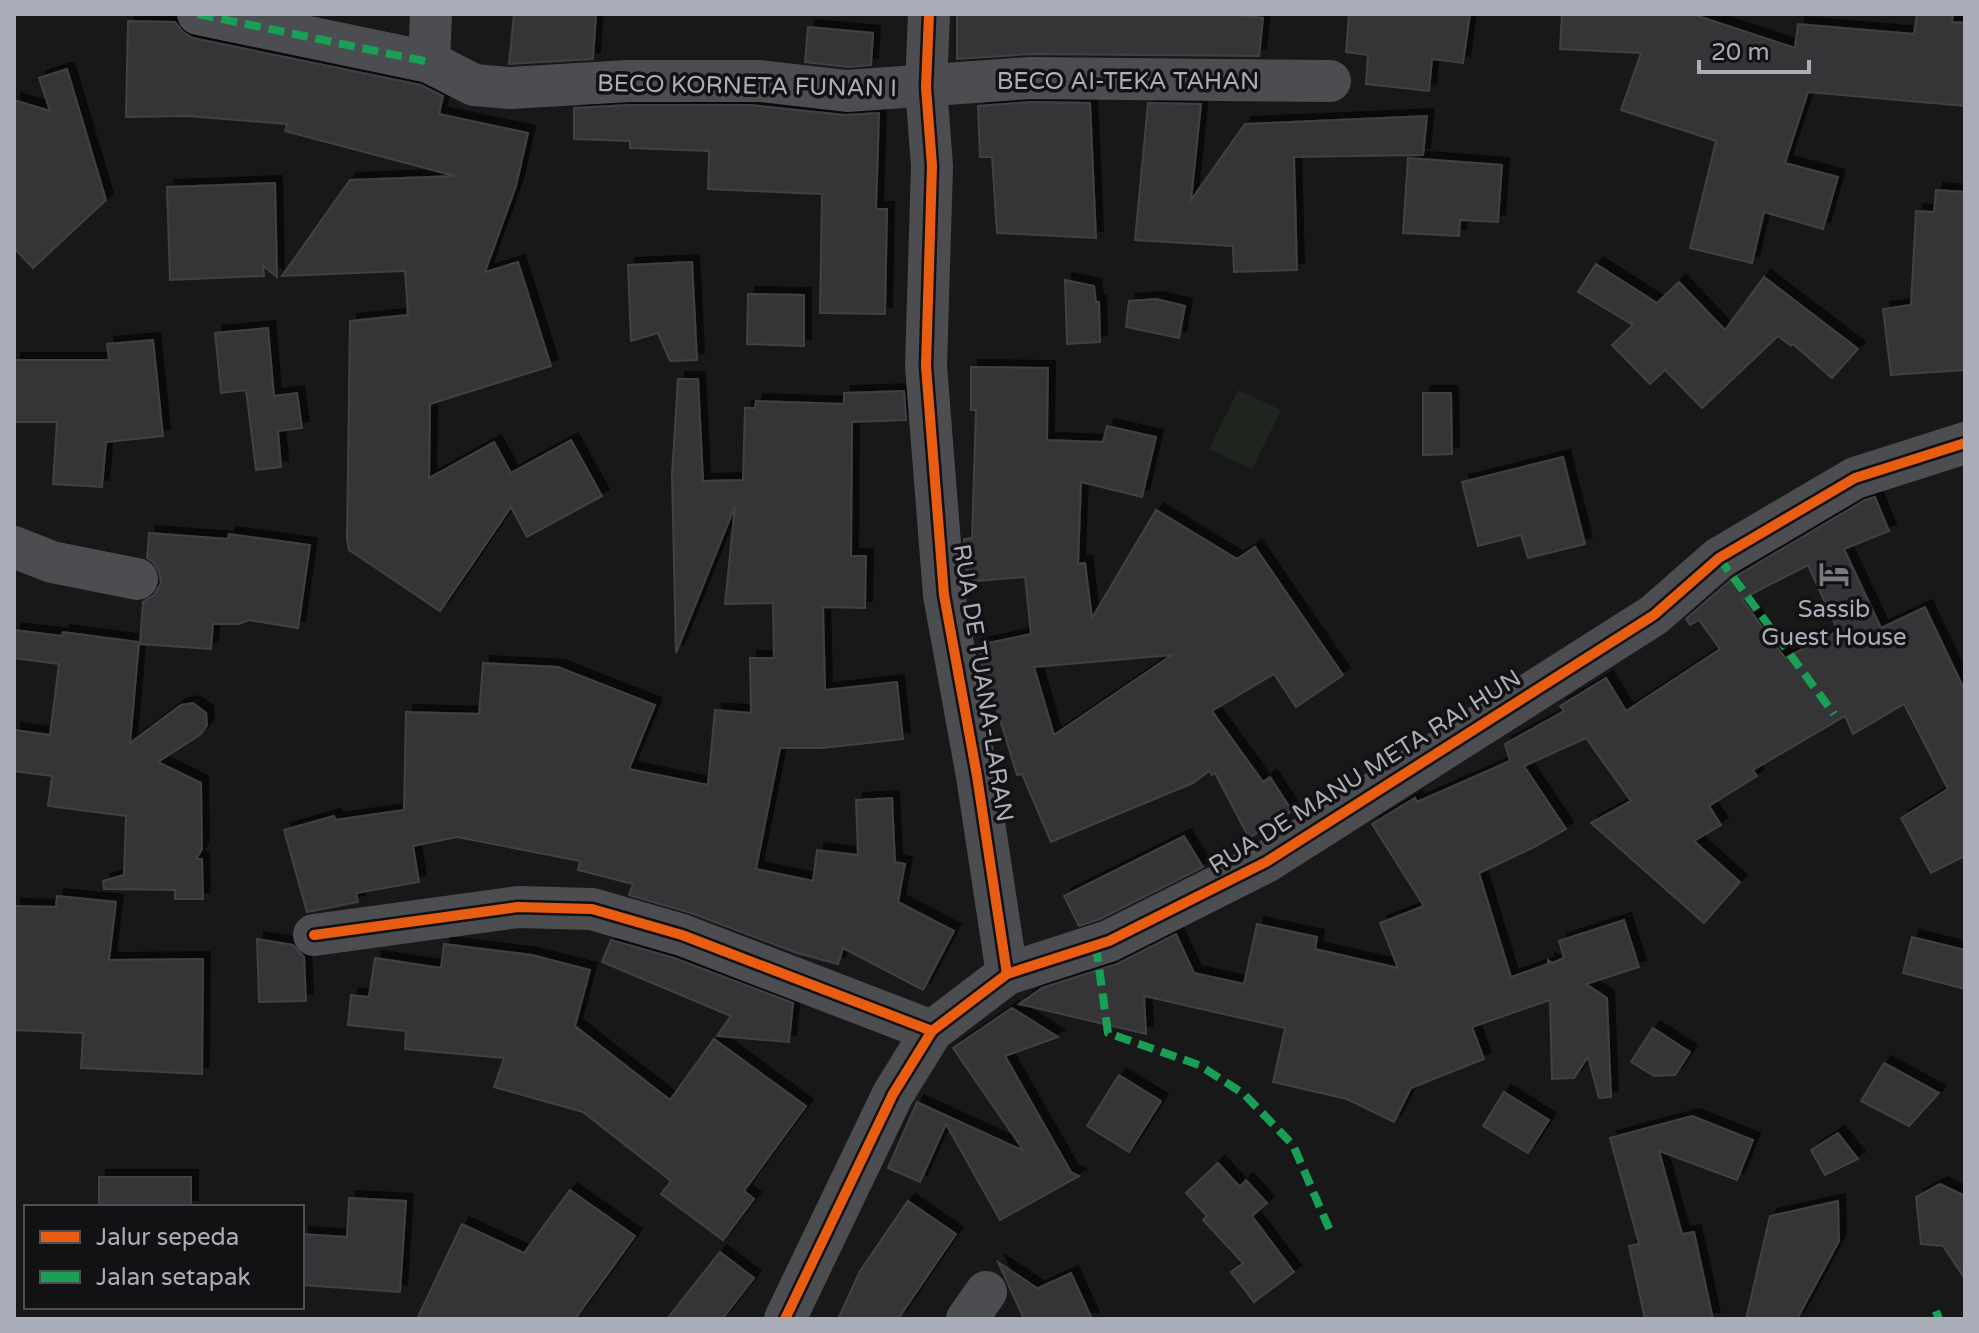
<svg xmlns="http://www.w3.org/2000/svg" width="1979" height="1333" font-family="'Varela Round',sans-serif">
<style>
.green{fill:#1e251f}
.building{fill:#363637;stroke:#404144;stroke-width:2;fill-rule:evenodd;filter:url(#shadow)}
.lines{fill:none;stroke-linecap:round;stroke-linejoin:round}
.minor{stroke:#4c4d51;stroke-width:42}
.quiet{stroke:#1a9f57;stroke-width:8;stroke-dasharray:16 8;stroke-linecap:butt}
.cycleway-casing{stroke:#121214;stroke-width:15}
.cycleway{stroke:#e95d12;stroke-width:10}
.labels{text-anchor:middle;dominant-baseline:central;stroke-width:7;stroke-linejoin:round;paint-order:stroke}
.street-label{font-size:24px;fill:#aaaeb9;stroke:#121214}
.poi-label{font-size:24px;fill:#aaaeb9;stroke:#121214}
</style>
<defs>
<filter id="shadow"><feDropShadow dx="7" dy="-7" stdDeviation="0" flood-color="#0009"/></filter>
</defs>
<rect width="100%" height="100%" fill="#181818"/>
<!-- green -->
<polygon class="green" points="1238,390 1281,410 1252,469 1209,449"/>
<!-- building -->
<g class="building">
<polygon points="514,14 596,14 593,59 509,64"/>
<polygon points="957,14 1227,14 1263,18 1259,56 1031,54 957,59"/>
<polygon points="1349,14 1470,14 1463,63 1432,59 1429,91 1366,84 1368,55 1346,52"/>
<polygon points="1562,14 1692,14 1795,48 1798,24 1914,34 1917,14 1953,14 1952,22 1965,23 1965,106 1808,92 1785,163 1838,177 1823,229 1764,212 1752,263 1690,248 1716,141 1621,110 1641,53 1560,49"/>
<polygon points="128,21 175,22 183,32 193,38 421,85 443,96 439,114 528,133 516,186 485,272 518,262 551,366 430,404 429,478 494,442 511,473 571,440 602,496 527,537 511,507 440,611 349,550 347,540 350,321 408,315 405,271 282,276 350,180 455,176 285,131 287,124 186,116 126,117"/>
<polygon points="808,27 873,33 871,65 848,67 805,62"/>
<polygon points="67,69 106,200 33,268 14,248 14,100 50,111 39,78"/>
<polygon points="1032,102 1090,103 1096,238 997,233 992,157 980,157 978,106"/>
<polygon points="1148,103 1201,104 1191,200 1245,124 1427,116 1423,155 1294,157 1297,270 1234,272 1233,246 1135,240"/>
<polygon points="630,105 750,105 845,115 879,113 876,209 887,209 885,314 820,313 822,194 708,189 709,151 630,148 630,141 574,139 574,108"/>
<polygon points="1408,158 1502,165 1498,222 1460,220 1459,236 1403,233"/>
<polygon points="275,183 277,277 263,266 264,276 170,280 167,187"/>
<polygon points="1936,190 1965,192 1965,370 1891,375 1883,309 1911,305 1916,211 1934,212"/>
<polygon points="692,262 697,360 670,361 658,333 631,341 628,265"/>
<polygon points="1596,264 1657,303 1679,282 1725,330 1764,277 1858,349 1832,378 1793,344 1791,346 1778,336 1702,408 1665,370 1650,384 1612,345 1633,325 1578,292"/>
<polygon points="1065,280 1094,286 1096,302 1099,302 1100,342 1067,344"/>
<polygon points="748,294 804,295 804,346 747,344"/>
<polygon points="1156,299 1185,306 1179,338 1126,327 1129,301"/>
<polygon points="268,328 274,396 297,393 302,428 278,431 281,467 256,470 246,390 221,393 215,333"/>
<polygon points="153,340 163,436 106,442 102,487 53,484 57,422 14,422 14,360 109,360 107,344"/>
<path d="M971 367 1048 368 1047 440 1103 442 1107 426 1156 437 1142 497 1081 482 1078 564 1085 563 1092 618 1156 510 1237 559 1255 547 1343 675 1296 707 1274 674 1212 711 1263 782 1270 777 1292 811 1249 838 1215 773 1212 775 1209 771 1193 783 1051 842 1022 774 1017 775 994 700 989 701 978 645 1031 634 1025 577 967 582 964 539 972 538 976 410H971ZM1172 655 1054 735 1034 667Z"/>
<polygon points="678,379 698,379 703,481 743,480 745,408 755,408 756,401 844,404 844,393 904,391 906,420 852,422 851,556 866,556 865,608 823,607 825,690 897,682 903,739 822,748 780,748 756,869 813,881 817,850 858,855 856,800 892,798 895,862 905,864 898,902 954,931 923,990 843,948 838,964 797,953 691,913 629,895 633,884 578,870 580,861 457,837 413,846 419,882 356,893 358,902 307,912 284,830 334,816 335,820 404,810 406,712 479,714 483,663 558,667 655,705 629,769 708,785 715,710 751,713 750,658 774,658 773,603 725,604 735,506 676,653 672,474"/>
<polygon points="1423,393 1451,393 1452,454 1423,455"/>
<polygon points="1563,457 1585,544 1528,558 1521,535 1478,546 1462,482"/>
<path d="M1875 497 1889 531 1844 549 1881 628 1925 607 1965 691V856L1931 873 1901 818 1948 789 1904 704 1853 734 1845 716 1753 770 1757 776 1709 806 1721 825 1694 841 1740 882 1704 923 1591 823 1631 801 1586 738 1524 766 1566 829 1534 847 1479 873 1511 977 1548 964V960L1552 963 1564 958 1559 941 1624 920 1639 967 1586 984 1607 998 1611 1097 1599 1098 1588 1057 1574 1078 1552 1079 1550 1000 1472 1027 1484 1059 1411 1088 1394 1122 1347 1099 1273 1082 1285 1028 1144 996 1146 1034 1019 1004 1042 988 1117 964 1176 934 1194 973 1244 984 1257 924 1317 937 1315 949 1398 968 1380 923 1424 906 1372 824 1415 798 1417 802 1510 761 1505 744 1564 711 1560 706 1606 678 1626 711 1720 649 1699 620 1690 625 1686 619 1733 578 1865 500ZM1808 565 1838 631 1785 658 1742 599Z"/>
<polygon points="149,533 228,539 229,534 310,545 298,628 249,620 239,624 213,624 211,649 140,644 143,602 154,595 161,583 159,571 153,562 147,558"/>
<polygon points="14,630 62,636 63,632 139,642 130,743 181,705 193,703 206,713 207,725 201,734 158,762 201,783 202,849 196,859 202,859 203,899 175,899 175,890 104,889 103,881 124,875 126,816 48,806 52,776 14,771 14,730 50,735 59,664 14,658"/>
<polygon points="1184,836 1203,867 1100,919 1079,926 1064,896"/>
<polygon points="57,896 116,902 109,960 203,959 202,1074 81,1068 83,1033 14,1030 14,906 56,907"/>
<polygon points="1912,937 1965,950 1965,989 1903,973"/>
<polygon points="257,939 293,945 304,957 306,1001 259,1002"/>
<polygon points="611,940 674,958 793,1003 789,1042 717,1036 731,1016 602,962"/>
<polygon points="444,944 532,955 590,970 575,1026 670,1100 714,1039 806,1106 744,1191 754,1199 723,1240 661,1194 671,1181 583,1112 494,1087 504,1058 405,1049 406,1031 348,1025 351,995 369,997 375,958 441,968"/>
<polygon points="1012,1008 1058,1037 1005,1056 1071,1172 1079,1176 1000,1220 946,1124 920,1182 888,1168 917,1102 1024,1151 953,1048"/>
<polygon points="1653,1028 1690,1052 1675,1075 1654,1076 1631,1062"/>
<polygon points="1884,1063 1939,1093 1909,1126 1861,1101"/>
<polygon points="1119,1075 1161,1101 1129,1152 1087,1126"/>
<polygon points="1504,1092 1549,1120 1528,1153 1483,1126"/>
<polygon points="1692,1116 1753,1140 1737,1180 1659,1151 1682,1234 1694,1232 1713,1319 1645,1319 1629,1246 1639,1244 1610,1138"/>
<polygon points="1838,1133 1858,1159 1825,1175 1811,1150"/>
<polygon points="1218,1163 1240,1187 1246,1180 1267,1203 1252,1216 1294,1272 1254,1302 1231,1272 1243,1263 1203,1220 1207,1216 1186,1193"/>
<rect x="99" y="1177" width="92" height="30"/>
<polygon points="1940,1184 1965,1196 1965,1279 1943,1246 1921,1244 1916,1197"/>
<polygon points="570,1190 635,1236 575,1319 417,1319 462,1224 524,1253"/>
<polygon points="349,1198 406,1201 400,1292 302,1285 302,1234 347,1237"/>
<polygon points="908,1201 956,1234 898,1319 838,1319 860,1271"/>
<polygon points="1838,1201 1839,1241 1797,1319 1746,1319 1770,1216"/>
<polygon points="720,1252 754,1278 722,1319 667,1319"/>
<polygon points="998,1262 1040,1290 1038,1288 1071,1273 1092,1319 1024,1319"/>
</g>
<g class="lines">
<!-- minor -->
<g class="minor">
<polyline points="198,14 429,62 474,85 510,88 629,81 760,81 847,91 1031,78 1330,81"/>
<polyline points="929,14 926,87 932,166 926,366 944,595 977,776 1007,974"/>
<polyline points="429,62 431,14"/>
<polyline points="14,547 52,562 137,579"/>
<polyline points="314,935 518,907 592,909 682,935 932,1031"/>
<polyline points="785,1319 893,1094 932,1031 1007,974 1109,941 1266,862 1654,615 1719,558 1855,478 1965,443"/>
<polyline points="967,1319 986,1292"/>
</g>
<!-- quiet -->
<g class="quiet">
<polyline points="198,14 429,62"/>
<polyline points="1719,558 1834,714"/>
<polyline points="1096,946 1108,1033 1199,1065 1244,1094 1293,1145 1331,1233"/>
<polyline points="1936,1311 1939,1319"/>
</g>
<!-- cycleway casing -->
<g class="cycleway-casing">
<g id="cycleway">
<polyline points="929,14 926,87 932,166 926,366 944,595 977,776 1007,974"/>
<polyline points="314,935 518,907 592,909 682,935 932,1031"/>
<polyline points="785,1319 893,1094 932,1031 1007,974 1109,941 1266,862 1654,615 1719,558 1855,478 1965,443"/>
</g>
</g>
<!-- cycleway -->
<use href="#cycleway" class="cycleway"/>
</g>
<!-- icons -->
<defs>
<g id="hotel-bare" transform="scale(2.4)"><path d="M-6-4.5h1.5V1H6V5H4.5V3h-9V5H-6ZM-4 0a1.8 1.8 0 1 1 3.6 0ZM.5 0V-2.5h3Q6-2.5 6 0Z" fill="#777a81" stroke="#121214" stroke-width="2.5" paint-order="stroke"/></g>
</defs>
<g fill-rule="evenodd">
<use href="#hotel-bare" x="1834" y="574"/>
</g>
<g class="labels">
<!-- street labels -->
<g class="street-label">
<text x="1128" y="81">BECO AI-TEKA TAHAN</text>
<text transform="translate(747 86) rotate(1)">BECO KORNETA FUNAN I</text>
<text transform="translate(983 683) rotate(81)">RUA DE TUANA-LARAN</text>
<text transform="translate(1365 772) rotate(-32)">RUA DE MANU META RAI HUN</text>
</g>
<!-- poi labels -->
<g class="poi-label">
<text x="1834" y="609">Sassib<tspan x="1834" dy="28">Guest House</tspan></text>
</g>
</g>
<!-- border -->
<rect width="1979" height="1333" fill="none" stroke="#aaaeb9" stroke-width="32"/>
<!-- legend -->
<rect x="24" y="1205" width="280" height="104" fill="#121214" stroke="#4f5056" stroke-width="2"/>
<rect x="40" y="1231" width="40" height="12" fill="#e95d12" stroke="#4f5056" stroke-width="2"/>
<text x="96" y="1245" font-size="24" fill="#aaaeb9">Jalur sepeda</text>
<rect x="40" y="1271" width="40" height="12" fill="#1a9f57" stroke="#4f5056" stroke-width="2"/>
<text x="96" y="1285" font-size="24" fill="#aaaeb9">Jalan setapak</text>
<!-- scale -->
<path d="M1699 60v12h110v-12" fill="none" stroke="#aaaeb9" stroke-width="4"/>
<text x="1711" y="60" font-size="24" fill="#aaaeb9" stroke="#121214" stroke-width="6" paint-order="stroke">20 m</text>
</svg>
